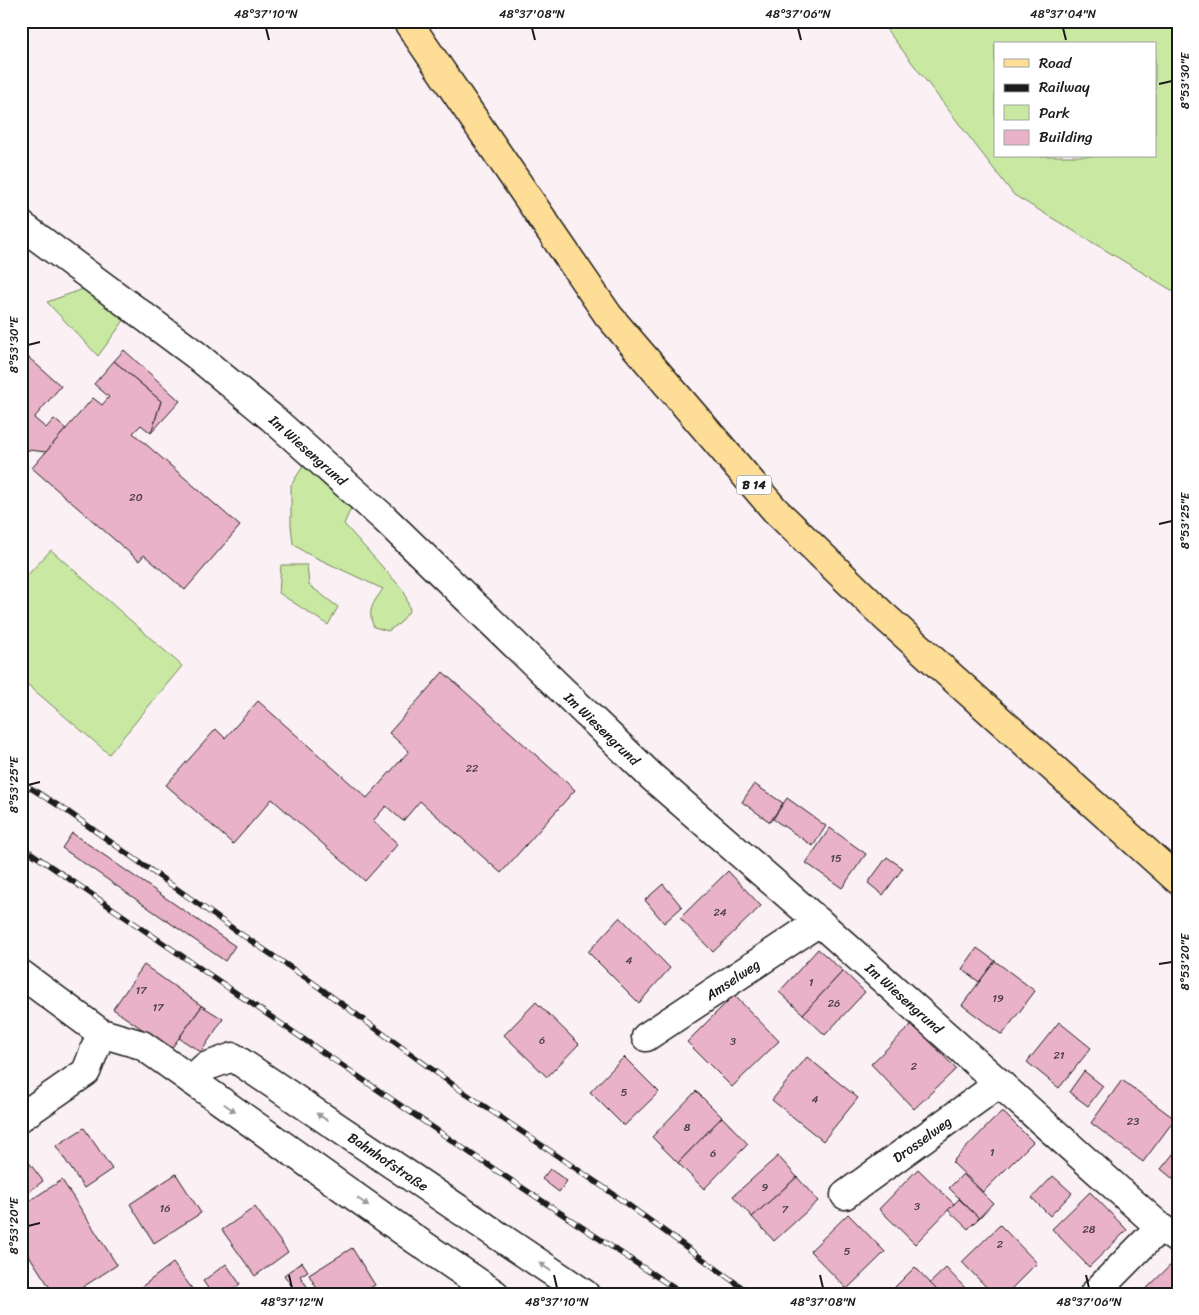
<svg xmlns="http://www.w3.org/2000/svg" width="1199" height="1315" font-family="Sriracha,sans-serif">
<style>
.green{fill:#c9e9a2;stroke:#72825f;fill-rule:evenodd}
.building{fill:#e9b2c8;stroke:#1c1c1c}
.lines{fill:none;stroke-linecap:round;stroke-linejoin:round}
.minor-casing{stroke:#1c1c1c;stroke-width:31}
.major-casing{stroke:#1c1c1c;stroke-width:31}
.minor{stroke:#fff;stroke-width:28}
.major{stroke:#fedd96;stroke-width:28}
.rail-casing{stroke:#1c1c1c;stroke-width:5.5}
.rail{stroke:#fff;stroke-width:4;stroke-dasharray:11;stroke-linecap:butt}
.oneway{fill:#999}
.ticks{fill:none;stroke:#1c1c1c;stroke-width:2}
.labels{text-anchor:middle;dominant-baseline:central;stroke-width:4;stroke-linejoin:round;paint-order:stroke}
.number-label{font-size:11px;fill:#4f4247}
.shield{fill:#fff;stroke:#606060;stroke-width:1}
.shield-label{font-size:12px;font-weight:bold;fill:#1c1c1c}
.street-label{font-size:14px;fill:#1c1c1c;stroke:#fff}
.neatline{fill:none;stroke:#1c1c1c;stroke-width:2}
.ticks-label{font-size:12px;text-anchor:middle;fill:#1c1c1c}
</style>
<rect width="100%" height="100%" fill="#fbf0f4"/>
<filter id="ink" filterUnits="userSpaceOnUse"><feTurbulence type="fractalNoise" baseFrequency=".02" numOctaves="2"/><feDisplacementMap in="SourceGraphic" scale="10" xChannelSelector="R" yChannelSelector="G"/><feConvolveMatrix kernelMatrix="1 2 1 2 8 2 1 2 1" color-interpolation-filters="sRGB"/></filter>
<g filter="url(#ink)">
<!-- green -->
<g class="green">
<path d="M880 21H1178V294L1014 195ZM995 44H1155V156H995Z"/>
<polygon points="89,287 128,315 98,356 47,302"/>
<path d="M304 465 352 506 344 524 404 591 410 610 400 623 388 631 374 627C366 610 374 602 383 589L306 553 293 544 291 525V485Z"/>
<polygon points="51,550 182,666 109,754 21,679 21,582"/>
<polygon points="281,565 307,565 309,585 338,607 328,625 279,593"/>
</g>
<!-- building -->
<g class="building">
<polygon points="124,350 180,401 151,433 161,401 114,361"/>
<polygon points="21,351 61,386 34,418 46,428 54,419 66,429 46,452 21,449"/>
<polygon points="114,361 161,401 151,433 141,425 133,433 240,526 185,590 144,555 139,561 32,468 93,398 102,405 109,397 94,384"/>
<polygon points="443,672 575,790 501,873 420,801 403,821 386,806 373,821 398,844 365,881 272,799 233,844 166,785 216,729 225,738 258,701 367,798 409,751 389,733"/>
<polygon points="754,784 783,803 770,822 742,802"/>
<polygon points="787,798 826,826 813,846 773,819"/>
<polygon points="830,828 866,854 842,888 806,863"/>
<polygon points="72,833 235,946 225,961 62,848"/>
<polygon points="887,857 903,868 883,895 868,883"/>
<polygon points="728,871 761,906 713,952 680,918"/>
<polygon points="663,884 682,907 664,923 645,900"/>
<polygon points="620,917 670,968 639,1003 588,952"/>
<polygon points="977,948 995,961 979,982 962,969"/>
<polygon points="818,949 843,971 803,1014 779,992"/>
<polygon points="995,961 1035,991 1002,1035 962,1005"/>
<polygon points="144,965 202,1006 171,1049 113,1009"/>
<polygon points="843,971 865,992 825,1035 803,1014"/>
<polygon points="734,995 779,1041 732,1087 687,1042"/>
<polygon points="536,1002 579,1044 547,1077 504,1035"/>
<polygon points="202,1006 223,1019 201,1052 179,1038"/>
<polygon points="1059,1022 1091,1048 1059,1088 1027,1062"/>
<polygon points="913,1023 956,1069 914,1109 871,1064"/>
<polygon points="624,1057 659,1092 624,1126 590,1092"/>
<polygon points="807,1057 858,1098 823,1141 772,1100"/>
<polygon points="1084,1071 1103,1086 1088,1106 1069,1092"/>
<polygon points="1122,1080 1175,1119 1143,1162 1091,1123"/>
<polygon points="696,1091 722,1117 678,1163 652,1137"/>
<polygon points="1002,1111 1033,1142 983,1192 952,1162"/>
<polygon points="722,1117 748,1144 704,1189 678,1163"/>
<polygon points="84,1128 112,1169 84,1188 56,1146"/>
<polygon points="1178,1148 1178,1183 1161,1169"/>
<polygon points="21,1152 43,1181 21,1198"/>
<polygon points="778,1156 797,1177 752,1217 733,1196"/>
<polygon points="550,1169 567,1181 559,1192 542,1179"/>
<polygon points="918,1169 954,1204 915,1244 879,1209"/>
<polygon points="176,1174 201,1213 154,1243 130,1204"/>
<polygon points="963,1174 993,1203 979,1218 949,1188"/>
<polygon points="1053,1176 1072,1193 1050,1216 1032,1198"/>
<polygon points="797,1177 818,1201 774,1241 752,1217"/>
<polygon points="62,1180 117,1265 72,1294 54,1294 21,1243 21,1206"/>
<polygon points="1090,1192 1127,1230 1089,1267 1052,1229"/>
<polygon points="959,1199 979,1218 968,1229 948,1210"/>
<polygon points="255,1207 288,1252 255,1276 222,1230"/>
<polygon points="848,1214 885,1252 847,1289 810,1251"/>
<polygon points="1000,1225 1037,1263 1006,1294 993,1294 962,1262"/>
<polygon points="352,1248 375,1285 360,1294 320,1294 309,1275"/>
<polygon points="1177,1259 1178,1294 1141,1294"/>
<polygon points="302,1262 308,1271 300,1276 308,1288 300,1294 297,1294 284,1275"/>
<polygon points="173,1263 196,1294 132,1294"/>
<polygon points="226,1264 240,1284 226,1294 212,1294 203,1281"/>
<polygon points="915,1267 941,1294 888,1294"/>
<polygon points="946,1268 967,1290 963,1294 941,1294 930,1283"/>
</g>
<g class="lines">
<!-- minor casing -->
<g class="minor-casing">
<g id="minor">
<path id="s1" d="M21 225 196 355 272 418 385 519 652 777 819 922 1160 1227 1178 1240"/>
<polyline points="21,974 101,1033 142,1045 416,1240 495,1294"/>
<path id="s2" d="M646 1037 819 922"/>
<path id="s3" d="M191 1080 205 1067 233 1057 585 1294"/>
<polyline points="21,1117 86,1072 101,1033"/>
<path id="s4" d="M845 1195 1000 1083"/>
<polyline points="1094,1294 1160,1227"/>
</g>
</g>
<!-- major casing -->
<g class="major-casing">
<polyline id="major" points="407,21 608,315 775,510 884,616 1178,880"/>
</g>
<!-- minor -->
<use href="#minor" class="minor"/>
<!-- major -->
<use href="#major" class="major"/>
<!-- rail casing -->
<g class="rail-casing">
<g id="rail">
<polyline points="21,782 67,811 235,930 309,980 459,1089 609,1191 751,1294"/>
<polyline points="21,846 479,1159 683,1294"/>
</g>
</g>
<!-- rail -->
<use href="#rail" class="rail"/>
</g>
<!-- one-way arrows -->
<defs><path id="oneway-solid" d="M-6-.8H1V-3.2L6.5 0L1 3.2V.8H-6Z" transform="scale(1.25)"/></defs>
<g class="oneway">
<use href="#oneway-solid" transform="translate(230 1108) rotate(35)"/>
<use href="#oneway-solid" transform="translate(322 1117) rotate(-146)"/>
<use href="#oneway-solid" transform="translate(363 1202) rotate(35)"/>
<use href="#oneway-solid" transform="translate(545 1267) rotate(-146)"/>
</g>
</g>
<!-- ticks -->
<path class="ticks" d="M266 28 269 40M532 28 535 40M798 28 801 40M1063 28 1066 40M1159 84 1172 81M28 345 40 342M1159 524 1172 521M28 785 40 782M1159 964 1172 962M28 1226 40 1223M289 1275 292 1288M554 1275 557 1288M820 1275 823 1288M1086 1275 1089 1288"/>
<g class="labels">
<!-- number labels -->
<g class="number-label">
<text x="136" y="497">20</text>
<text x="472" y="768">22</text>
<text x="836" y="858">15</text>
<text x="720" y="912">24</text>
<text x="629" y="960">4</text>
<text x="811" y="982">1</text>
<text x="141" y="990">17</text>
<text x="998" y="998">19</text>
<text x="834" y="1003">26</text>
<text x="158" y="1007">17</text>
<text x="542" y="1040">6</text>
<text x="733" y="1041">3</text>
<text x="1059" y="1055">21</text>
<text x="914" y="1066">2</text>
<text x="624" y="1092">5</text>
<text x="815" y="1099">4</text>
<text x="1133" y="1121">23</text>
<text x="687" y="1127">8</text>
<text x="992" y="1152">1</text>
<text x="713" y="1153">6</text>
<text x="765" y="1187">9</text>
<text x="917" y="1206">3</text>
<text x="165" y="1208">16</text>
<text x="785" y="1209">7</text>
<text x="1089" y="1229">28</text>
<text x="1000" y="1244">2</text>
<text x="847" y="1251">5</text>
</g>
<!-- shield labels -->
<rect class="shield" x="736.5" y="475.5" width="35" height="19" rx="4"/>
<g class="shield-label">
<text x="754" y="485">B 14</text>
</g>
<!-- street labels -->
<g class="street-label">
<text stroke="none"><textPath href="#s1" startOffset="365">Im Wiesengrund</textPath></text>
<text stroke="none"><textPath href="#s1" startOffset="770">Im Wiesengrund</textPath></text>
<text stroke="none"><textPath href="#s2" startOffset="104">Amselweg</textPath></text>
<text stroke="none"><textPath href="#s1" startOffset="1175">Im Wiesengrund</textPath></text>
<text stroke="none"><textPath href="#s4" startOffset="95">Drosselweg</textPath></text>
<text stroke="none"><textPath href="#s3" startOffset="236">Bahnhofstraße</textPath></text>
</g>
</g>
<!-- margin -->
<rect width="1199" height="1315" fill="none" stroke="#fff" stroke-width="55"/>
<!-- legend -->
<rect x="994" y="42" width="162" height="115" fill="#ffffff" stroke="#a4a4a4"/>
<rect x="1004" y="59" width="25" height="8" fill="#fedd96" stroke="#a4a4a4"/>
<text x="1039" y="68" font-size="15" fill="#1c1c1c">Road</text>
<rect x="1004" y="84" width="25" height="8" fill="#1c1c1c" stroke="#a4a4a4"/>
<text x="1039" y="92" font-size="15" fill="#1c1c1c">Railway</text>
<rect x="1004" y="105" width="25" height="15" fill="#c9e9a2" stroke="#a4a4a4"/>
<text x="1039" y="118" font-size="15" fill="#1c1c1c">Park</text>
<rect x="1004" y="130" width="25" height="15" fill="#e9b2c8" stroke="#a4a4a4"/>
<text x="1039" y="142" font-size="15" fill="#1c1c1c">Building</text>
<rect x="28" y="28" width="1144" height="1260" class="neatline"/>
<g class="ticks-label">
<text x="266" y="18">48°37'10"N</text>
<text x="532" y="18">48°37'08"N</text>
<text x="798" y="18">48°37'06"N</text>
<text x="1063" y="18">48°37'04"N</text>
<text transform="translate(1185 81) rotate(-90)" y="4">8°53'30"E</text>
<text transform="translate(14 345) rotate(-90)" y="4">8°53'30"E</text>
<text transform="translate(1185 521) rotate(-90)" y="4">8°53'25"E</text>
<text transform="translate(14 785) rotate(-90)" y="4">8°53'25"E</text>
<text transform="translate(1185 962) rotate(-90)" y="4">8°53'20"E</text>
<text transform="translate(14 1226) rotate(-90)" y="4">8°53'20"E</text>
<text x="292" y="1306">48°37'12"N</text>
<text x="557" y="1306">48°37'10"N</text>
<text x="823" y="1306">48°37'08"N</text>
<text x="1089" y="1306">48°37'06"N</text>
</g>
</svg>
